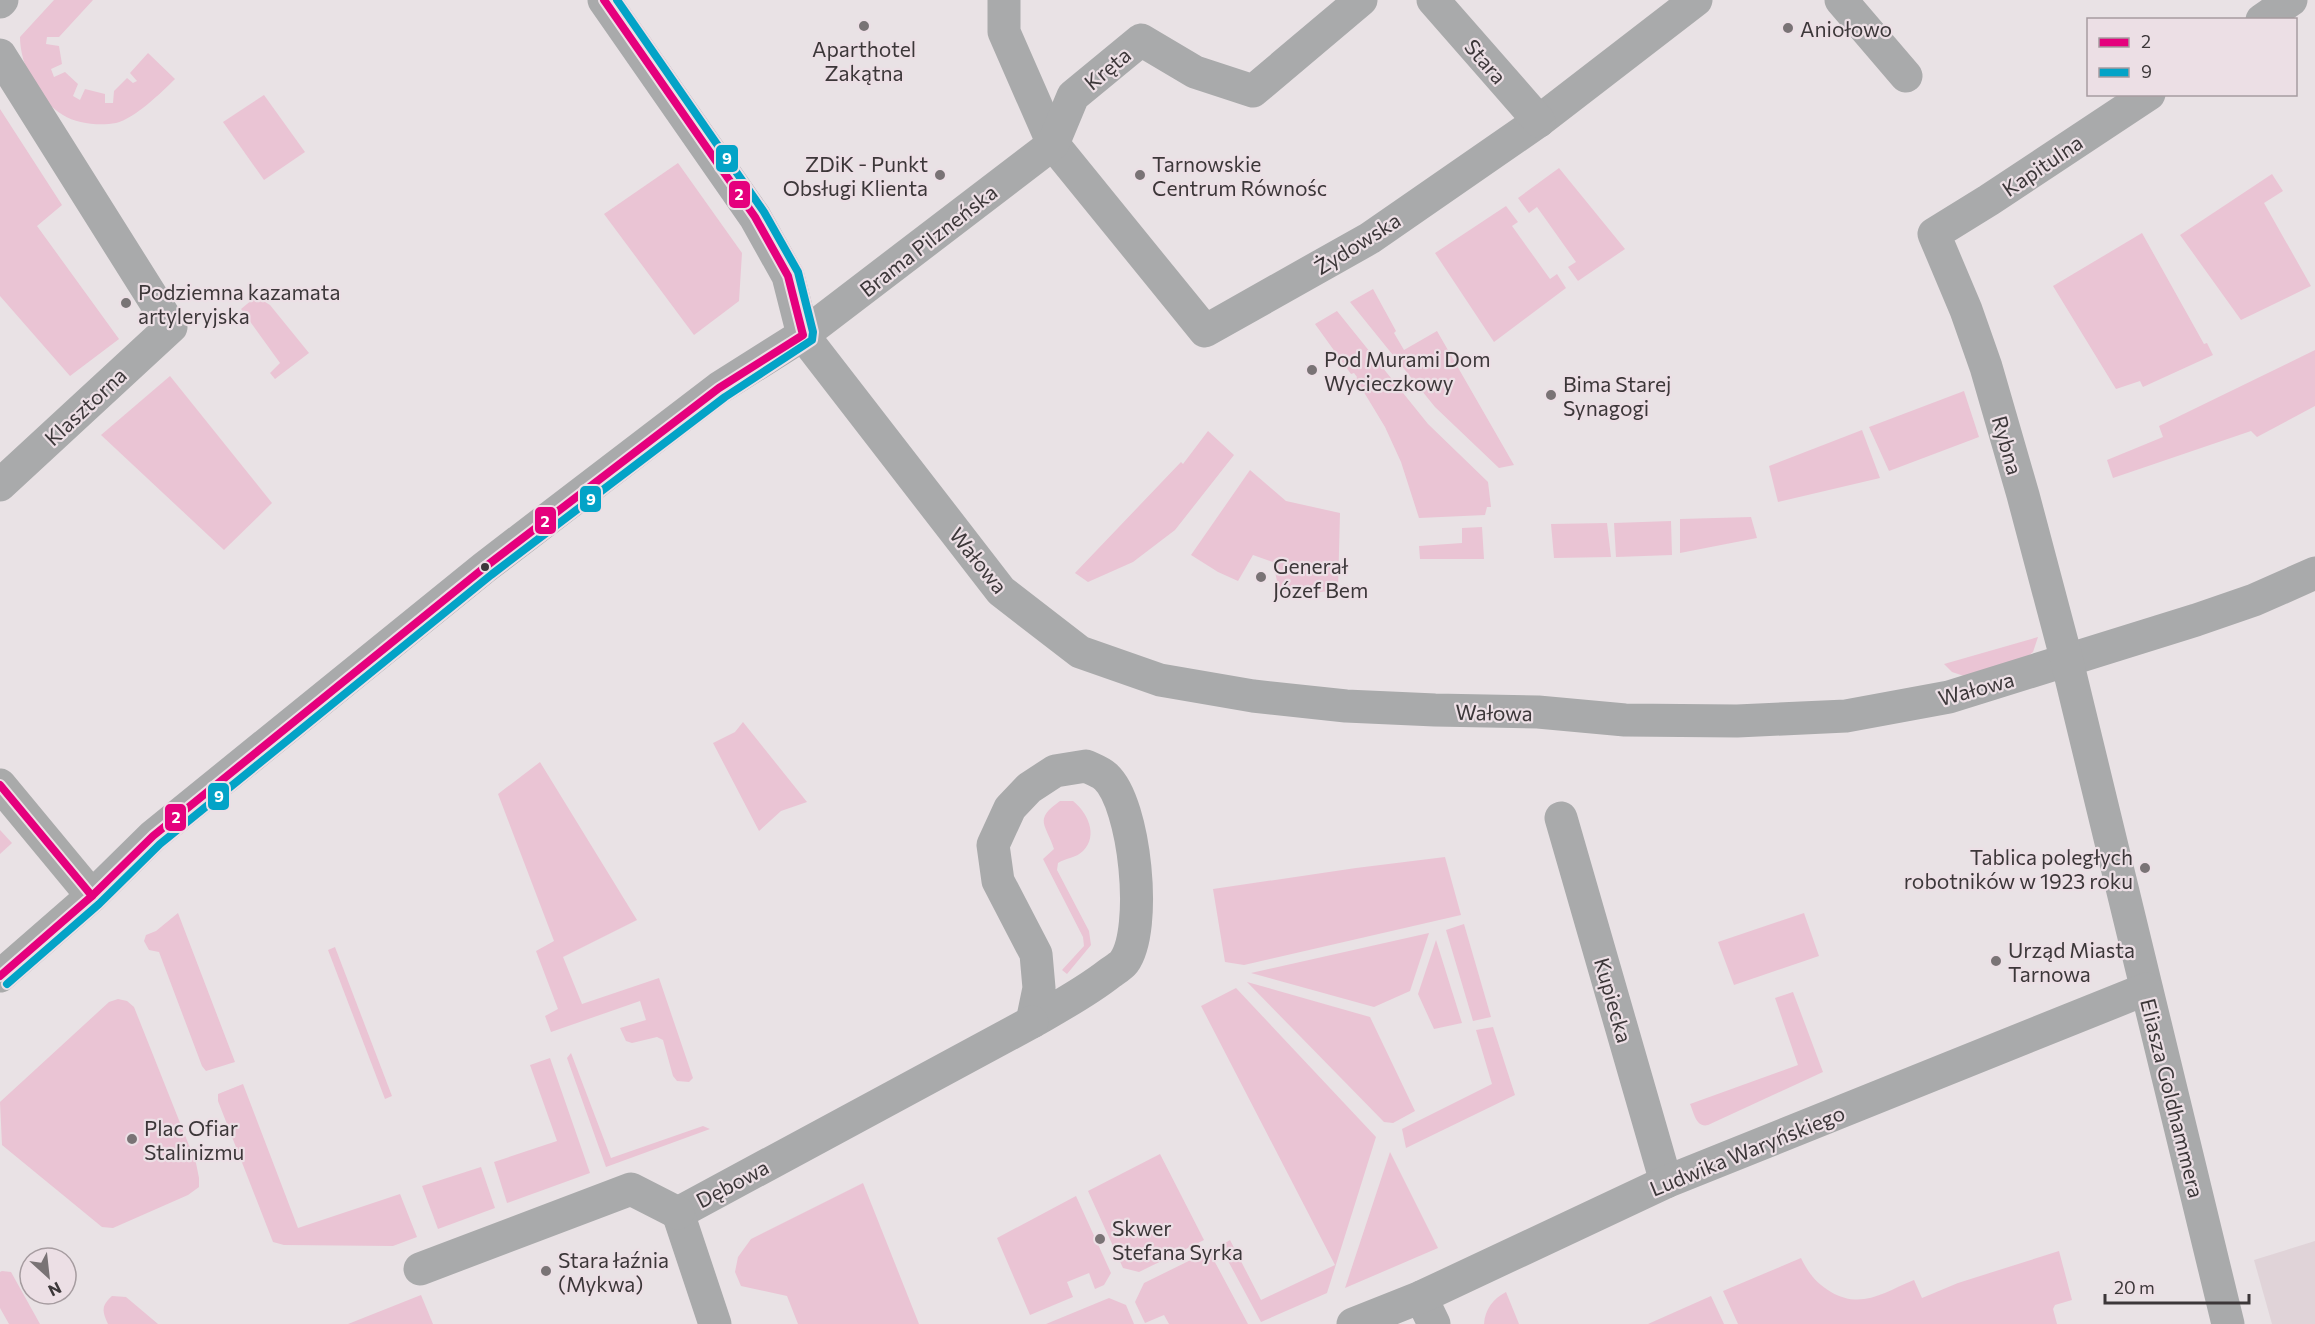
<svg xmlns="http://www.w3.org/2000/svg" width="2315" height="1324" font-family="Commissioner,sans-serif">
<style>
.built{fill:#e0d3d8}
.green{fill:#eac4d4}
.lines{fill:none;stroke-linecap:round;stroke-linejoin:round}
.street{stroke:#a9aaab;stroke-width:33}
.secondary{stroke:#a9aaaa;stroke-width:33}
.bus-1-casing{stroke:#ecdfe5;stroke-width:12}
.bus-2-casing{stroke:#ecdfe5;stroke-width:12}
.bus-1{stroke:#e5007d;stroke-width:8}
.bus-2{stroke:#03a3c7;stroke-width:8}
.poi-dot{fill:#797375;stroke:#ecdfe5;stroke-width:2}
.bus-dot{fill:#3c3739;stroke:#ecdfe5;stroke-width:2}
.labels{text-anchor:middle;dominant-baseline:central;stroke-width:4.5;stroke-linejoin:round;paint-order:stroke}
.poi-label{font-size:21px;fill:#3c3739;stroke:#ecdfe5;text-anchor:start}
.street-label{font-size:21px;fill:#3c3739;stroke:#ecdfe5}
.line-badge{stroke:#ecdfe5;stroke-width:2}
.badge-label{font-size:16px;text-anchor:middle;font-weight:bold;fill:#fff}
</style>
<rect width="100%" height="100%" fill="#e9e2e5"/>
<!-- built -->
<polygon class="built" points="2315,1241 2315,1324 2272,1324 2254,1260"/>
<!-- green -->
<g class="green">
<path d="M54 0H93L59 37H47L46 44 59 46 62 64 51 69 54 77 65 72 78 84 73 96 80 100 85 89 105 94V103H113L114 91 127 78 133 83 137 81 130 73 148 53 175 79C162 92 134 119 116 123 100 126 77 124 63 115 38 100 20 65 20 37Z"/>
<polygon points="264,95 305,152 264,180 223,122"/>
<polygon points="0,109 62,205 37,226 119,339 70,376 0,296"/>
<polygon points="678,163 742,253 739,301 694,335 604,214"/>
<polygon points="1559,168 1625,249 1578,281 1568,267 1576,262 1537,207 1529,213 1518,198"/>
<polygon points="2272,174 2283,191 2264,203 2311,286 2241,320 2180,235"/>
<polygon points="1506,206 1518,222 1512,226 1550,279 1557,274 1566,288 1494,342 1435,253"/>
<polygon points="2142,233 2204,344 2207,343 2213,355 2143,387 2140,381 2116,389 2053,286"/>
<polygon points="1373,289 1396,331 1394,333 1404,350 1437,331 1514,465 1499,468 1435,407 1350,302"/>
<polygon points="253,299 262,300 270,305 309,353 275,379 270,373 280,363 241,309"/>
<polygon points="1337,311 1428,424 1488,482 1491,507 1487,507 1485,515 1419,518 1401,462 1385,427 1356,379 1357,377 1354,373 1351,374 1315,324"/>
<polygon points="2315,350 2315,406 2257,437 2251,431 2113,478 2107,460 2163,437 2159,426"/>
<polygon points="170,376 272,503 224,550 101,435"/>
<polygon points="1964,391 1979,437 1889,471 1869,427"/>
<polygon points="1862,430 1880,478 1778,502 1769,466"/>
<polygon points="1208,431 1234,455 1175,530 1133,562 1088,582 1075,573 1181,462 1183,464"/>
<polygon points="1250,470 1286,501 1340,513 1338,590 1312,593 1275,592 1278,586 1273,562 1253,555 1238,581 1218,572 1191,555"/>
<polygon points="1751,517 1757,538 1680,553 1680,519"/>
<polygon points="1671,521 1672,555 1616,557 1614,523"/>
<polygon points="1607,523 1611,557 1554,558 1551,524"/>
<polygon points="1482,527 1484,559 1420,559 1419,546 1462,543 1462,528"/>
<polygon points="2038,637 2033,652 2027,657 1964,676 1952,672 1944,664"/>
<polygon points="743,722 807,802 781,811 759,831 713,743 735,732"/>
<polygon points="540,762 637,920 563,957 582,1004 659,978 693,1078 689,1082 677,1081 673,1076 663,1040 657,1037 632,1043 626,1041 620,1028 646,1020 640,1001 551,1032 545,1016 558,1009 536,951 554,941 498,794"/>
<path d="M1060 801H1073C1087 812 1099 835 1083 851 1076 858 1066 858 1058 863L1057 870 1089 931 1091 945 1067 974 1062 970 1084 946 1083 937 1043 859 1054 849C1046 824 1033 820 1060 801Z"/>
<polygon points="0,830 12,843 0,854"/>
<polygon points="1445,857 1461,915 1244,965 1225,962 1213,889 1356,868"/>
<polygon points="178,913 235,1062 206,1071 202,1066 159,952 149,950 144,941 146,935 156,931"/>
<polygon points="1804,913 1819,956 1734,985 1718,942"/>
<polygon points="1464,924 1491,1017 1473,1021 1446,930"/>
<polygon points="1429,933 1410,991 1374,1007 1251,973"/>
<polygon points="1436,940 1462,1023 1434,1029 1418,994"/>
<polygon points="335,947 392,1096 385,1099 328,950"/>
<polygon points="1247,982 1370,1017 1415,1111 1393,1123 1384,1122"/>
<polygon points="1236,988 1376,1137 1327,1293 1261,1322 1220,1246 1230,1240 1261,1300 1335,1265 1201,1006"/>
<path d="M1793 992 1823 1072 1708 1125C1696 1128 1694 1113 1690 1104L1798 1065 1775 998Z"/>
<polygon points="118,999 127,1001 134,1007 196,1163 199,1178 199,1187 188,1195 113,1228 102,1227 2,1145 0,1102 109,1002"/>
<polygon points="1493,1027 1515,1095 1406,1148 1402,1129 1492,1084 1476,1030"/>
<polygon points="571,1053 611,1158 703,1126 710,1129 606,1167 567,1058"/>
<polygon points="550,1058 590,1173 507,1203 494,1162 557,1141 530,1065"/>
<polygon points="243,1084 298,1228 400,1194 417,1237 393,1246 284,1245 273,1242 218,1101 218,1094"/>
<polygon points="1390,1152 1438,1248 1345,1288"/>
<polygon points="1160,1154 1204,1240 1139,1272 1123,1268 1088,1191"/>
<polygon points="481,1167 495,1208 438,1229 422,1186"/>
<polygon points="863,1183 919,1324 798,1324 787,1296 741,1286 735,1272 738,1257 751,1239"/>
<polygon points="1076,1196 1111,1273 1104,1285 1095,1289 1089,1273 1067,1282 1073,1297 1030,1315 997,1238"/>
<polygon points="1209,1251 1248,1324 1169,1324 1164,1315 1145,1323 1135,1302 1144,1283"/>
<path d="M2059 1251 2072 1300 2055 1305 2053 1309 2057 1324H1738L1723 1291 1801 1258C1809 1274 1816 1283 1831 1292 1862 1310 1884 1292 1914 1280L1922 1298 1958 1283Z"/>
<polygon points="2,1271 11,1272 40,1324 9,1324 0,1308 0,1272"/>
<path d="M1506 1292 1519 1324H1484C1485 1309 1493 1299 1506 1292Z"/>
<polygon points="421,1295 433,1324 348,1324"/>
<path d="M112 1296 126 1297 158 1324H108C102 1311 101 1306 112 1296Z"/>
<polygon points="1711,1296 1724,1324 1648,1324"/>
<polygon points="1109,1298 1126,1305 1134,1324 1046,1324"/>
</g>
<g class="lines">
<!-- street -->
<g class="street">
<polyline points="604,0 755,217 788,276 803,335 1001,591 1080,652 1160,680 1253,696 1346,706 1435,710 1538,712 1625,720 1737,721 1846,716 1949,697 2196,620 2254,600 2315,573"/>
<polyline points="1004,0 1004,32 1053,144 1205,331 1370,238 1539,121 1696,0"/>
<polyline points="1433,0 1539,121"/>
<polyline points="1841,0 1906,76"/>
<polyline points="0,2 2,0"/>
<polyline points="2262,20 2291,0"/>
<polyline points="0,55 171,327 0,485"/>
<polyline points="2149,94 1989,200 1934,234 1966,310 1986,367 2023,495 2067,661 2228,1324"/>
<path d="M1086 766C1092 769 1101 772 1106 777 1135 804 1148 929 1124 962 1121 966 1114 970 1110 973 1086 992 1058 1007 1032 1022L1039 988 1036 954 998 881 993 845 1010 808 1029 788 1055 771Z"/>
<polyline points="1561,818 1666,1182"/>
<polyline points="92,896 153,836 485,567 719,388 803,335 1053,144 1073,96 1141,40 1195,72 1253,91 1361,0"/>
<polyline points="678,1213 1032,1022"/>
<polyline points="678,1213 715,1324"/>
<polyline points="420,1269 631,1189 678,1213"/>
<polyline points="1421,1297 1434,1324"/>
<polyline points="1353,1324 1421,1297 1666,1182 2146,989"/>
</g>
<!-- secondary -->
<polyline class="secondary" points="0,785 92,896 0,976"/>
<!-- bus-1 casing -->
<g class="bus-1-casing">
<g id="bus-1">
<polyline points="0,785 92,896"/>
<polyline points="0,976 92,896 153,836 485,567 719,388 803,335 788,276 755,217 604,0"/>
</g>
</g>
<!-- bus-2 casing -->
<g class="bus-2-casing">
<polyline id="bus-2" points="7,984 99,904 160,844 491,575 725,397 812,340 813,332 798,272 764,212 617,0"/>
</g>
<!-- bus-1 -->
<use href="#bus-1" class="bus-1"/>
<!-- bus-2 -->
<use href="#bus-2" class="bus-2"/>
</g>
<!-- markers -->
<g class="poi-dot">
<circle cx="864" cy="26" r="6"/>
<circle cx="1788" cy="28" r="6"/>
<circle cx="940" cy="175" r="6"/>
<circle cx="1140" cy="175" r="6"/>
<circle cx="126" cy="303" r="6"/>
<circle cx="1312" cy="370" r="6"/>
<circle cx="1551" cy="395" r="6"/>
<circle cx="1261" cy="577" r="6"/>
<circle cx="2145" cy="868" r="6"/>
<circle cx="1996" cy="961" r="6"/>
<circle cx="132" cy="1139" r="6"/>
<circle cx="1100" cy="1239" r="6"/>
<circle cx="546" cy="1271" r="6"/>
</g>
<circle class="bus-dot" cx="485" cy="567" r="5"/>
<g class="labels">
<!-- poi labels -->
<g class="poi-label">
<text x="1800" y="28">Aniołowo</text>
<text x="864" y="48" text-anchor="middle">Aparthotel<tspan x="864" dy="24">Zakątna</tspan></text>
<text x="928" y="163" text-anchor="end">ZDiK - Punkt<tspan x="928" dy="24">Obsługi Klienta</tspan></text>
<text x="1152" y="163">Tarnowskie<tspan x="1152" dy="24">Centrum Równośc</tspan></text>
<text x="138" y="291">Podziemna kazamata<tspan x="138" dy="24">artyleryjska</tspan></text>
<text x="1324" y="358">Pod Murami Dom<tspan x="1324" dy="24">Wycieczkowy</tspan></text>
<text x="1563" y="383">Bima Starej<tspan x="1563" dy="24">Synagogi</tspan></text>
<text x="1273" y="565">Generał<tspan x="1273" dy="24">Józef Bem</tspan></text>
<text x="2133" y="856" text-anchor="end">Tablica poległych<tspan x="2133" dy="24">robotników w 1923 roku</tspan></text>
<text x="2008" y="949">Urząd Miasta<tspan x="2008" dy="24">Tarnowa</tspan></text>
<text x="144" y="1127">Plac Ofiar<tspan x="144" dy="24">Stalinizmu</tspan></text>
<text x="1112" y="1227">Skwer<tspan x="1112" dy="24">Stefana Syrka</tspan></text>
<text x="558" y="1259">Stara łaźnia<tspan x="558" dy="24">(Mykwa)</tspan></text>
</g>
<!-- street labels -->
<g class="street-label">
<text transform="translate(1486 61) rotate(49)">Stara</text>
<text transform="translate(1107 68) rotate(-40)">Kręta</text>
<text transform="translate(2042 165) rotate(-34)">Kapitulna</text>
<text transform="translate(928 240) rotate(-38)">Brama Pilzneńska</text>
<text transform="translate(1357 243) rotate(-32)">Żydowska</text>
<text transform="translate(85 406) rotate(-43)">Klasztorna</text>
<text transform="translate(2008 445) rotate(74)">Rybna</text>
<text transform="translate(979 560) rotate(51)">Wałowa</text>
<text transform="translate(1976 688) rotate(-15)">Wałowa</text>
<text transform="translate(1494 712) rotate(1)">Wałowa</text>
<text transform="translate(1614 1000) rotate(74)">Kupiecka</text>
<text transform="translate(2173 1098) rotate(76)">Eliasza Goldhammera</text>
<text transform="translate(1747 1150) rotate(-22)">Ludwika Waryńskiego</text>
<text transform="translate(732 1183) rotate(-28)">Dębowa</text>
</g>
</g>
<g class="line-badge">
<rect x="715" y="144" width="24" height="29" rx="6" fill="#03a3c7"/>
<rect x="728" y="180" width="23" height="29" rx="6" fill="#e5007d"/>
<rect x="579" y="485" width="23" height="28" rx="6" fill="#03a3c7"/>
<rect x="534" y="506" width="23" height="29" rx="6" fill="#e5007d"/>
<rect x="207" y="782" width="23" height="29" rx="6" fill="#03a3c7"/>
<rect x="164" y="803" width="23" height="29" rx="6" fill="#e5007d"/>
</g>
<g class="badge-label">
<text x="727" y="164">9</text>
<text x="739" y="200">2</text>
<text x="591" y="505">9</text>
<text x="545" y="527">2</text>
<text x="219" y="802">9</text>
<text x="176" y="823">2</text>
</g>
<!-- legend -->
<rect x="2087" y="18" width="210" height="78" fill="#ecdfe5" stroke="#a69ca0" stroke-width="1.5"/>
<rect x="2099" y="38" width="30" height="9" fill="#e5007d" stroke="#a69ca0" stroke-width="1.5"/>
<text x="2141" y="48" font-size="18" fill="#3c3739">2</text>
<rect x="2099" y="68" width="30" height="9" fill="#03a3c7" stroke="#a69ca0" stroke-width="1.5"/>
<text x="2141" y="78" font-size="18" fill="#3c3739">9</text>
<!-- north arrow -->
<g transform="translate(48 1276) rotate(153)"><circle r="28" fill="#ecdfe5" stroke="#a69ca0" stroke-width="1.5"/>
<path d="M0-4.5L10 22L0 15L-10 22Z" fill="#797375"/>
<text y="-9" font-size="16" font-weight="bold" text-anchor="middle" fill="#3c3739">N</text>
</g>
<!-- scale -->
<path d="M2105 1294v9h144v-9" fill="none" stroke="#3c3739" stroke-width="3"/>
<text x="2114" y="1294" font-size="18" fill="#3c3739" stroke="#ecdfe5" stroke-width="4.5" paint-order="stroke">20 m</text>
</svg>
